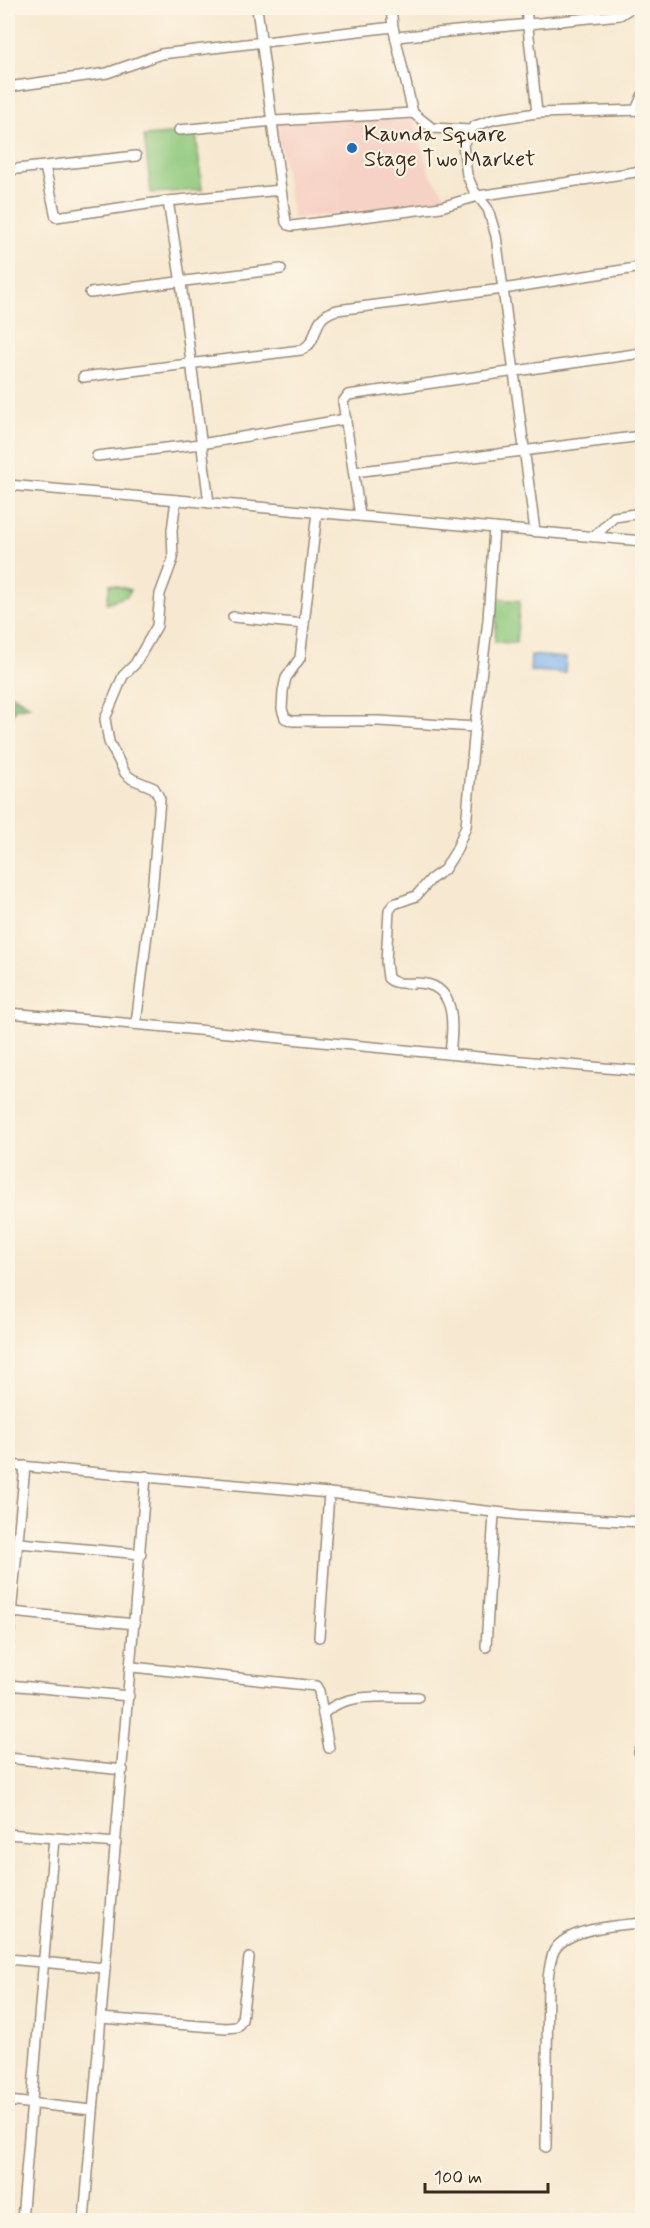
<svg xmlns="http://www.w3.org/2000/svg" width="650" height="2228" font-family="Mynerve,sans-serif">
<style>
.built{fill:#f6d1c5}
.green{fill:#8ec87c;stroke:#64794d;stroke-width:1.5}
.forest{fill:#72ac6c;stroke:#566b45;stroke-width:1.5}
.water{fill:#80b5ee;stroke:#5e7086;stroke-width:1.5}
.lines{fill:none;stroke-linecap:round;stroke-linejoin:round}
.street-casing{stroke:#998a78;stroke-width:12}
.street{stroke:#fff;stroke-width:9}
.poi-dot{fill:#1f6fb2;stroke:#fcf5e5;stroke-width:2}
.labels{text-anchor:middle;dominant-baseline:central;stroke-width:4.5;stroke-linejoin:round;paint-order:stroke}
.poi-label{font-size:22px;fill:#3b2a1e;stroke:#fcf5e5;text-anchor:start}
</style>
<rect width="100%" height="100%" fill="#fcf5e5"/>
<filter id="ink" filterUnits="userSpaceOnUse"><feTurbulence type="fractalNoise" baseFrequency=".0167" numOctaves="2"/><feDisplacementMap in="SourceGraphic" scale="12" xChannelSelector="R" yChannelSelector="G"/><feConvolveMatrix kernelMatrix="1 2 1 2 8 2 1 2 1" color-interpolation-filters="sRGB"/></filter>
<filter id="wash" filterUnits="userSpaceOnUse"><feTurbulence type="fractalNoise" baseFrequency=".008" numOctaves="4" result="noise"/><feDisplacementMap in="SourceGraphic" scale="24" xChannelSelector="R" yChannelSelector="G"/><feGaussianBlur stdDeviation="1.35" result="paint"/><feColorMatrix in="noise" values="0 0 0 0 0 0 0 0 0 0 0 0 0 0 0 0 0 1.4 0 .05"/><feComposite in="paint" operator="in"/></filter>
<g filter="url(#wash)">
<rect width="100%" height="100%" fill="#f7e9d1"/>
<!-- built -->
<polygon class="built" points="413,117 430,174 448,199 293,219 276,122"/>
<!-- green -->
<g class="green">
<polygon points="196,132 202,190 151,193 144,136"/>
<polygon points="110,584 131,590 127,596 107,603"/>
<polygon points="497,599 520,601 516,643 495,642"/>
</g>
<!-- forest -->
<polygon class="forest" points="8,692 30,706 15,709 8,722"/>
<!-- water -->
<polygon class="water" points="531,655 566,658 565,673 530,671"/>
</g>
<g filter="url(#ink)">
<g class="lines">
<!-- street casing -->
<g class="street-casing">
<g id="street">
<polyline points="391,8 393,27 413,113"/>
<polyline points="526,8 537,113"/>
<polyline points="396,37 620,15 631,8"/>
<polyline points="8,87 107,73 161,54 393,27"/>
<polyline points="636,110 642,96"/>
<polyline points="179,130 274,121 413,113 432,128 470,130"/>
<polyline points="45,167 56,217 168,201 281,190 257,8"/>
<polyline points="8,170 136,156"/>
<polyline points="281,190 286,222 288,225 292,226 441,207 478,196 642,171"/>
<polyline points="168,201 181,283 209,503"/>
<polyline points="90,293 281,269"/>
<path d="M83 377 301 350C322 341 308 318 337 310L503 289 642 267"/>
<polyline points="97,456 201,444 346,419"/>
<polyline points="354,472 642,436"/>
<polyline points="8,485 642,541"/>
<polyline points="317,512 300,658 286,678 283,691 282,709 285,718 292,721 379,721 475,727"/>
<polyline points="360,516 343,402 348,395 642,353"/>
<polyline points="535,531 496,236 488,209 474,191 467,175 463,145 470,130 475,126 495,119 537,113 642,110"/>
<polyline points="594,537 614,517 642,513"/>
<polyline points="233,617 304,624"/>
<path d="M8 1013C219 1030 431 1055 642 1071"/>
<polyline points="136,1024 152,893 160,799 154,788 132,779 125,773 109,742 105,719 123,676 135,664 157,626 160,594 173,559 172,530 176,500"/>
<path d="M450 1054C453 1025 458 982 415 983 406 983 395 985 388 978L386 962 389 910 394 904 416 896 431 879 444 870 456 851 466 826 475 727 488 620 494 528"/>
<polyline points="8,1465 329,1493 520,1515 642,1522"/>
<polyline points="8,1542 141,1554"/>
<polyline points="11,1612 135,1624"/>
<polyline points="319,1637 329,1493"/>
<polyline points="8,1646 25,1466"/>
<polyline points="486,1647 494,1513"/>
<polyline points="132,1667 316,1686 319,1691 329,1748"/>
<polyline points="8,1685 129,1696"/>
<path d="M323 1714C346 1691 388 1698 418 1697"/>
<polyline points="639,1752 642,1751"/>
<polyline points="8,1758 123,1770"/>
<polyline points="8,1834 116,1843"/>
<polyline points="8,1959 105,1968"/>
<polyline points="101,2018 226,2028 237,2027 242,2020 249,1958"/>
<polyline points="8,2101 92,2110"/>
<path d="M546 2147 548 1979C549 1970 550 1960 554 1951 566 1928 619 1925 642 1923"/>
<polyline points="22,2220 54,1838"/>
<polyline points="84,2220 146,1476"/>
</g>
</g>
<!-- street -->
<use href="#street" class="street"/>
</g>
</g>
<!-- markers -->
<circle class="poi-dot" cx="352" cy="148" r="6"/>
<g class="labels">
<!-- poi labels -->
<g class="poi-label">
<text x="364" y="135">Kaunda Square<tspan x="364" dy="25">Stage Two Market</tspan></text>
</g>
</g>
<!-- margin -->
<rect width="650" height="2228" fill="none" stroke="#fcf5e5" stroke-width="30"/>
<!-- scale -->
<path d="M425 2183v9h123v-9" fill="none" stroke="#3b2a1e" stroke-width="3"/>
<text x="434" y="2183" font-size="18" fill="#3b2a1e" stroke="#fcf5e5" stroke-width="4.5" paint-order="stroke">100 m</text>
</svg>
